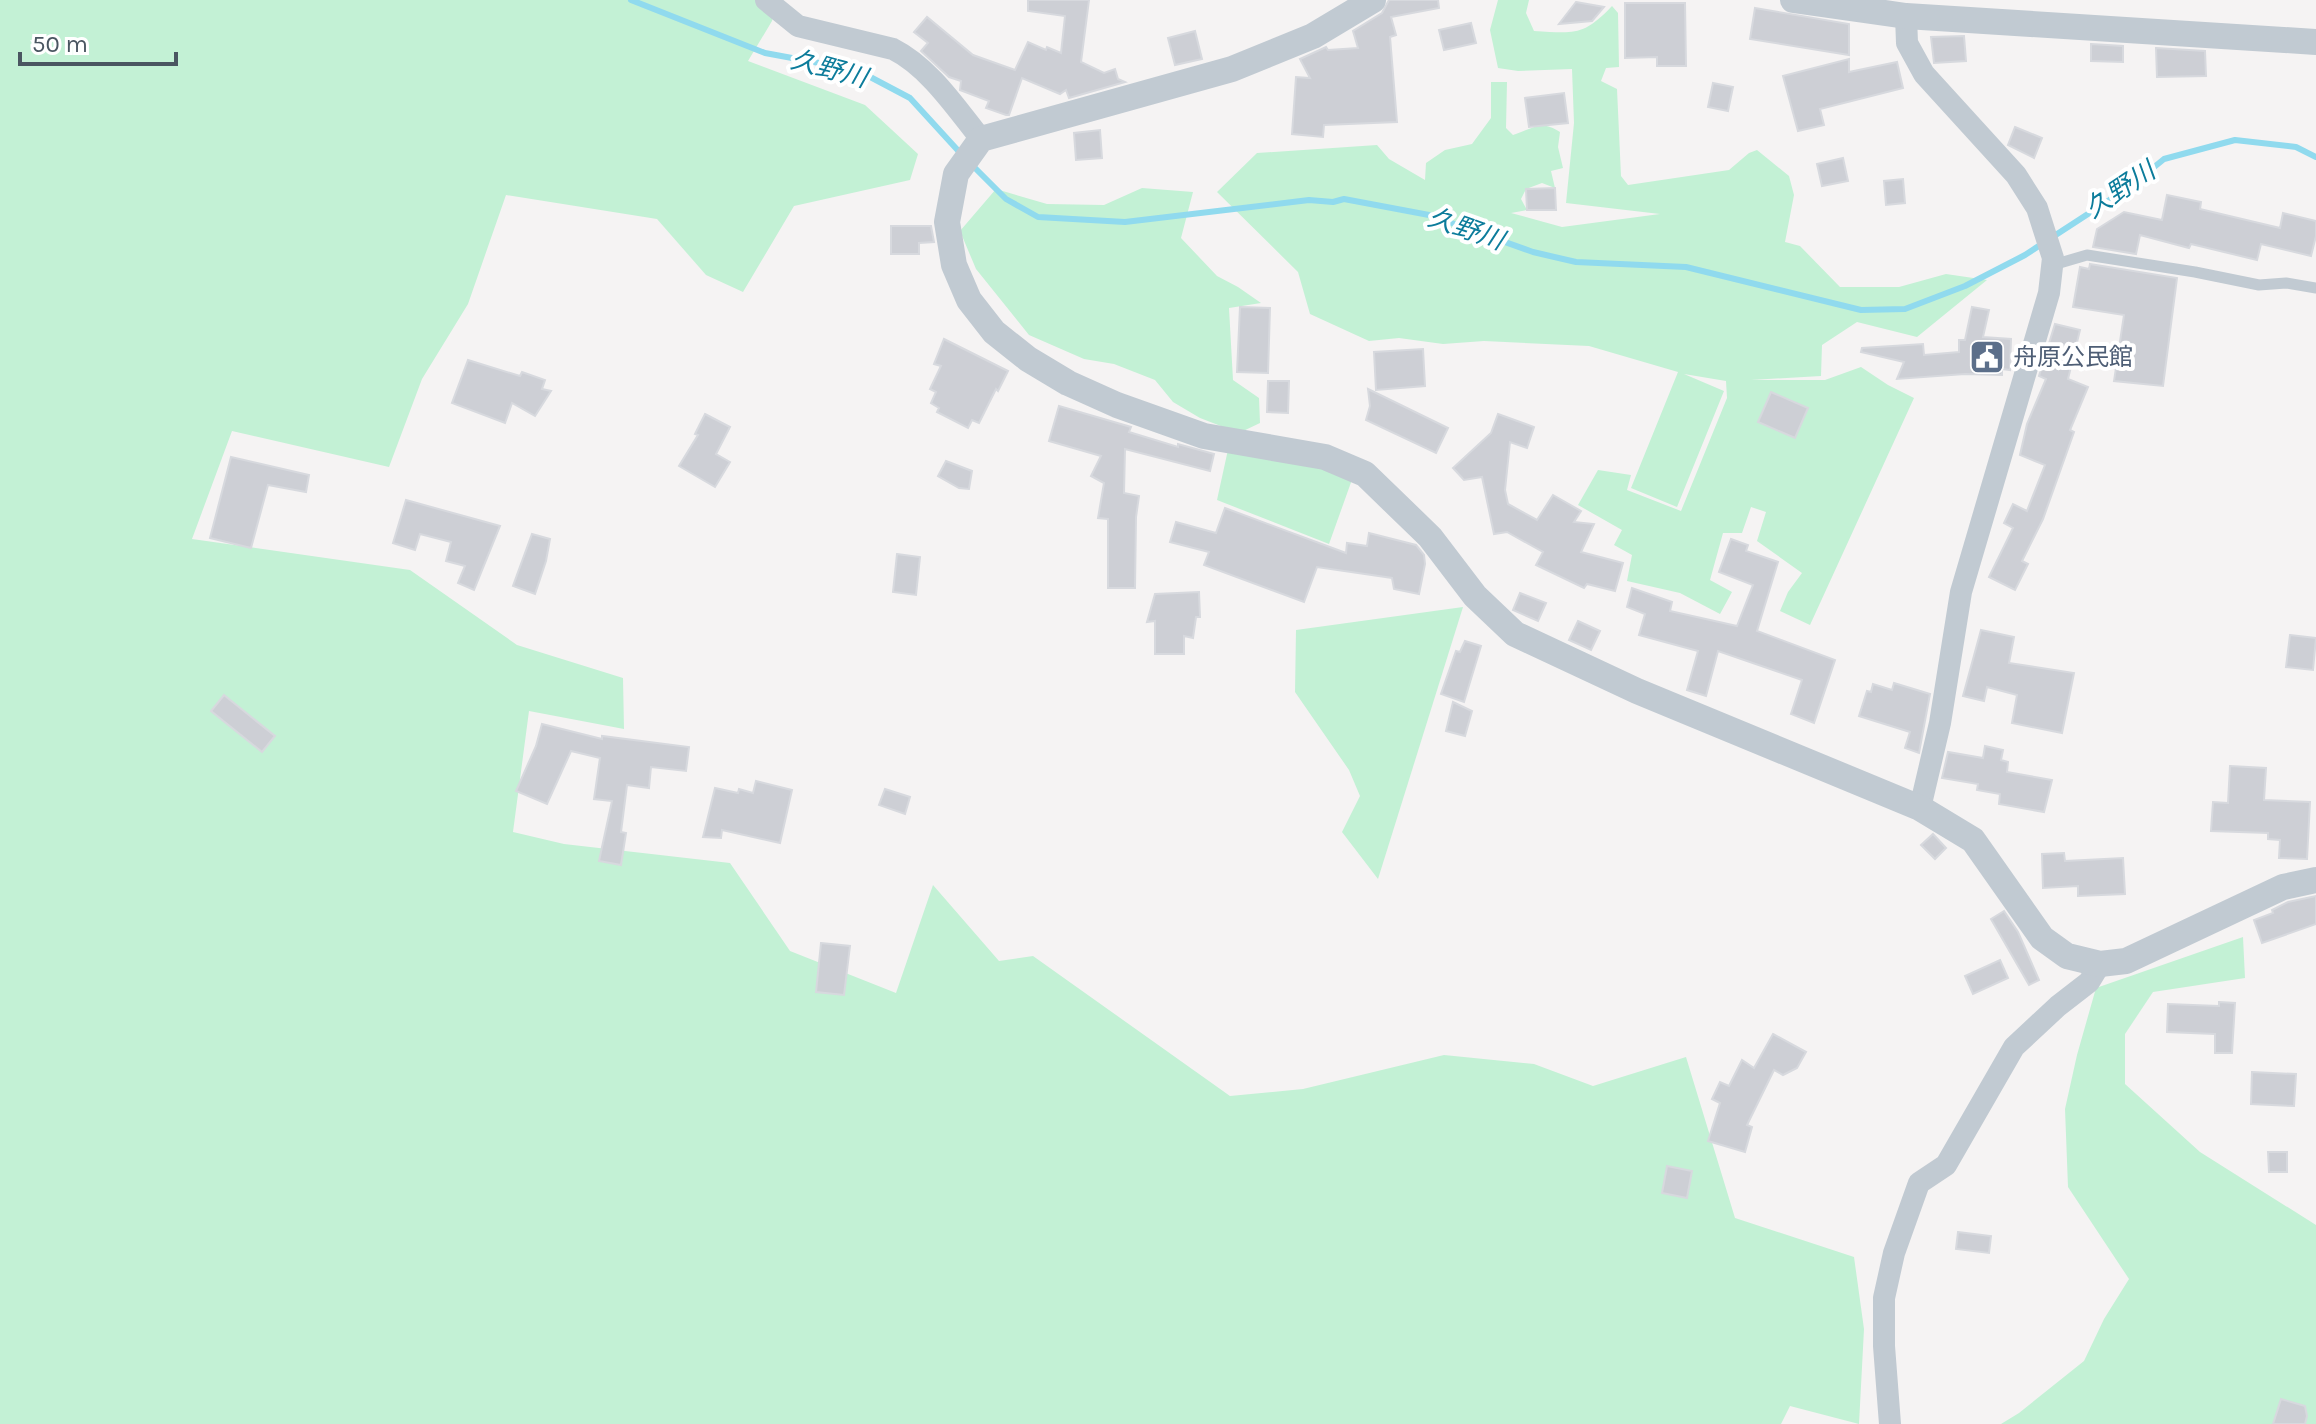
<svg xmlns="http://www.w3.org/2000/svg" width="2316" height="1424" font-family="Karla,'Noto Sans JP',sans-serif">
<style>
.green{fill:#c3f1d5}
.lines{fill:none;stroke-linecap:round;stroke-linejoin:round}
.stream{stroke:#90daee;stroke-width:6}
.building{fill:#cdcfd5;stroke:#d7d9de;stroke-width:2}
.service{stroke:#c1cad2;stroke-width:11}
.minor{stroke:#c1cad2;stroke-width:22}
.tertiary{stroke:#c1cad2;stroke-width:26}
.labels{text-anchor:middle;dominant-baseline:central;stroke-width:8;stroke-linejoin:round;paint-order:stroke}
.service-label{font-size:24px;fill:#4e5e75;stroke:#fff;text-anchor:start}
.water-label{font-size:26px;font-style:italic;fill:#0c7c9b;stroke:#fff}
</style>
<rect width="100%" height="100%" fill="#f5f3f3"/>
<!-- green -->
<g class="green">
<polygon points="0,0 777,0 772,21 748,61 865,105 918,154 910,180 794,206 743,292 706,275 657,219 506,195 468,304 422,379 389,467 232,431 192,539 410,570 517,645 623,678 624,729 529,711 513,832 564,844 730,863 790,951 896,993 933,885 999,961 1033,956 1230,1096 1303,1089 1444,1055 1534,1064 1593,1086 1686,1057 1735,1218 1854,1257 1864,1329 1859,1424 1790,1406 1781,1424 0,1424"/>
<path d="M1498 0H1529L1526 13 1534 31C1573 33 1583 37 1612 6L1618 13 1619 67 1606 68 1601 81 1617 89 1621 176 1628 185 1729 170 1749 153 1757 150 1789 176 1794 195 1785 242 1800 246 1840 287H1899L1946 274 1987 280 1917 337 1857 322 1822 345 1821 376 1751 380H1825L1861 367 1888 385 1914 398 1810 625 1780 611 1788 592 1802 573 1757 541 1766 512 1751 507 1742 533H1723L1710 580 1732 592 1720 614 1680 593 1627 581 1632 555 1614 545 1622 530 1578 505 1598 470 1631 475 1627 490 1681 511 1727 398 1726 381 1684 374 1724 391 1677 507 1631 488 1678 372 1589 346 1484 341 1443 344 1399 338 1369 341 1310 314 1298 272 1217 192 1257 153 1377 145 1389 159 1425 180 1426 163 1445 150 1472 144 1491 118V82H1507L1506 128 1513 135C1532 129 1541 119 1560 132L1558 147 1563 168 1551 171 1555 188 1542 183 1526 189 1521 199 1527 210 1511 213 1562 227 1660 214 1566 203 1574 123 1572 69 1518 71 1498 68 1490 30Z"/>
<polygon points="1142,188 1193,192 1181,238 1217,276 1238,287 1261,303 1229,308 1233,380 1259,398 1260,423 1239,433 1200,418 1173,402 1155,380 1114,364 1084,359 1029,335 976,269 960,231 996,189 1047,204 1104,205"/>
<polygon points="1229,445 1354,474 1329,544 1217,500"/>
<polygon points="1463,607 1378,879 1342,832 1360,796 1349,770 1295,692 1296,630"/>
<polygon points="2243,937 2245,978 2153,992 2125,1034 2125,1084 2200,1152 2316,1225 2316,1424 2001,1424 2019,1413 2084,1361 2104,1319 2129,1279 2068,1187 2065,1109 2077,1055 2096,988"/>
</g>
<g class="lines">
<!-- stream -->
<g class="stream">
<polyline points="631,0 765,53 857,70 910,98 963,156"/>
<polyline points="971,164 1006,199 1038,217 1125,222 1309,200 1333,202 1344,199 1429,215 1533,252 1576,262 1686,267 1861,310 1905,309 1965,286 2025,255 2131,186 2164,159 2235,140 2296,147 2316,157"/>
</g>
</g>
<!-- building -->
<g class="building">
<polygon points="1028,0 1089,0 1081,62 1104,73 1115,69 1118,79 1125,82 1069,98 1066,90 1060,94 1022,78 1009,115 1006,115 986,108 989,101 960,90 961,81 949,77 921,51 928,43 914,32 927,17 973,55 1015,70 1028,42 1046,50 1047,47 1061,53 1065,16 1028,11"/>
<polygon points="1389,0 1438,0 1439,8 1391,17 1396,35 1390,37 1397,122 1324,125 1323,137 1292,134 1296,77 1310,78 1300,59 1326,47 1328,50 1358,48 1353,31 1382,13"/>
<polygon points="1576,2 1604,7 1592,21 1559,24"/>
<polygon points="1625,3 1685,3 1686,66 1657,66 1657,57 1625,58"/>
<polygon points="1755,8 1849,24 1849,55 1750,39"/>
<polygon points="1471,23 1476,43 1444,50 1439,30"/>
<polygon points="1195,31 1202,59 1175,65 1168,38"/>
<polygon points="1964,36 1966,61 1934,63 1931,37"/>
<polygon points="2091,44 2123,46 2123,62 2091,61"/>
<polygon points="2156,48 2205,51 2206,76 2157,77"/>
<polygon points="1849,59 1849,72 1897,62 1903,88 1820,109 1824,125 1798,131 1783,76"/>
<polygon points="1713,83 1733,87 1728,111 1708,107"/>
<polygon points="1564,93 1568,123 1529,127 1525,98"/>
<polygon points="2015,127 2042,138 2034,158 2008,145"/>
<polygon points="1100,130 1102,158 1076,160 1074,133"/>
<polygon points="1843,158 1848,181 1822,186 1817,164"/>
<polygon points="1903,179 1905,203 1886,205 1884,181"/>
<polygon points="1555,188 1556,210 1527,210 1526,189"/>
<polygon points="2167,195 2201,202 2200,209 2280,228 2283,213 2316,221 2316,236 2311,256 2261,244 2257,260 2191,244 2189,248 2140,235 2136,254 2093,247 2097,229 2124,212 2162,220"/>
<polygon points="891,226 931,226 934,242 919,243 919,254 891,254"/>
<polygon points="2090,264 2177,278 2163,386 2114,381 2124,315 2073,307 2080,267 2089,269"/>
<polygon points="1240,307 1270,308 1268,373 1237,372"/>
<polygon points="1972,307 1989,310 1983,337 2011,339 2010,370 2002,369 2002,375 1965,374 1897,379 1904,362 1861,352 1862,348 1923,344 1924,355 1959,352 1959,340 1965,340"/>
<polygon points="2055,324 2080,330 2068,379 2088,387 2070,430 2074,432 2043,519 2022,561 2028,564 2015,590 1989,577 2013,528 2004,523 2013,504 2027,511 2045,465 2020,455 2027,424 2046,379 2039,376"/>
<polygon points="944,339 1008,371 998,391 996,389 979,423 972,420 968,428 937,412 939,408 931,403 936,392 930,389 941,366 934,364"/>
<polygon points="1423,349 1425,386 1376,390 1374,352"/>
<polygon points="468,360 520,376 522,372 545,380 542,389 551,391 535,416 512,403 505,423 452,403"/>
<polygon points="1268,381 1289,381 1288,413 1267,412"/>
<polygon points="1368,389 1448,428 1436,453 1366,420 1370,406"/>
<polygon points="1771,392 1808,408 1795,438 1758,422"/>
<polygon points="1059,406 1131,427 1129,432 1178,447 1178,444 1214,454 1210,471 1125,449 1124,493 1139,496 1136,517 1135,588 1108,588 1108,519 1098,518 1104,483 1091,476 1101,456 1049,441"/>
<polygon points="705,414 730,427 716,454 730,462 715,487 679,466 698,435 695,434"/>
<polygon points="1498,414 1534,427 1527,448 1510,442 1505,490 1508,504 1537,520 1553,495 1581,511 1574,522 1594,524 1581,552 1623,563 1615,591 1587,584 1584,588 1536,565 1543,552 1507,532 1494,534 1482,477 1464,480 1453,468 1491,433"/>
<polygon points="231,457 309,475 306,492 268,485 251,548 210,538"/>
<polygon points="946,461 972,471 969,489 959,488 938,476"/>
<polygon points="406,500 500,526 474,590 458,583 465,566 446,561 451,542 420,534 415,550 393,543"/>
<polygon points="1225,508 1346,553 1347,543 1367,546 1369,533 1416,545 1424,555 1425,564 1419,594 1394,589 1392,578 1317,567 1304,602 1204,565 1209,552 1170,542 1176,522 1216,533"/>
<polygon points="532,534 550,539 546,561 535,594 513,586"/>
<polygon points="1731,539 1748,545 1746,551 1778,562 1757,631 1835,660 1814,723 1791,714 1802,680 1718,651 1706,696 1687,690 1698,651 1639,635 1645,614 1627,607 1632,588 1672,602 1670,611 1737,626 1753,585 1719,572"/>
<polygon points="897,554 920,557 916,595 893,592"/>
<polygon points="1199,592 1200,617 1196,617 1193,638 1184,636 1184,654 1155,654 1155,621 1147,622 1155,594"/>
<polygon points="1520,593 1546,603 1538,621 1513,610"/>
<polygon points="1578,621 1600,631 1591,650 1569,640"/>
<polygon points="1981,630 2014,637 2009,663 2074,673 2062,733 2012,723 2017,695 1987,687 1984,701 1963,696"/>
<polygon points="2290,635 2316,638 2313,670 2286,667"/>
<polygon points="1465,641 1481,646 1464,702 1441,694 1456,651 1460,652"/>
<polygon points="1894,683 1930,694 1919,753 1905,748 1910,732 1859,716 1867,691 1871,692 1873,684 1892,690"/>
<polygon points="224,695 275,736 262,752 211,711"/>
<polygon points="1453,702 1472,711 1465,736 1446,731"/>
<polygon points="542,724 602,739 602,736 689,747 686,771 651,767 649,788 627,785 621,832 626,833 621,865 599,861 612,801 594,799 600,758 571,751 547,804 516,791 536,746"/>
<polygon points="1985,746 2003,750 2001,760 2008,762 2007,772 2052,780 2044,812 1999,804 2000,794 1977,790 1978,784 1942,778 1948,752 1983,758"/>
<polygon points="2230,766 2266,768 2264,800 2310,802 2307,859 2279,858 2280,840 2268,839 2268,833 2211,831 2213,802 2228,803"/>
<polygon points="756,781 792,790 780,843 722,830 721,838 703,837 715,788 738,793 739,789 753,793"/>
<polygon points="885,789 910,797 905,814 879,805"/>
<polygon points="1933,834 1946,848 1935,859 1921,845"/>
<polygon points="2064,853 2065,861 2123,858 2125,894 2078,896 2078,886 2043,888 2042,854"/>
<polygon points="2316,896 2316,924 2262,943 2254,920 2273,913 2272,910 2288,902"/>
<polygon points="2004,911 2018,932 2039,980 2029,985 1991,919"/>
<polygon points="821,943 850,946 844,995 816,992"/>
<polygon points="2000,960 2008,978 1973,994 1965,976"/>
<polygon points="2219,1002 2235,1003 2232,1053 2215,1053 2215,1034 2167,1032 2168,1004 2219,1006"/>
<polygon points="1773,1034 1806,1052 1797,1068 1783,1075 1774,1070 1747,1125 1752,1127 1745,1152 1708,1141 1720,1103 1712,1099 1720,1082 1729,1086 1742,1060 1754,1068"/>
<polygon points="2252,1072 2296,1074 2294,1106 2251,1104"/>
<polygon points="2268,1152 2287,1152 2287,1172 2269,1172"/>
<polygon points="1667,1166 1692,1171 1687,1198 1662,1193"/>
<polygon points="1958,1232 1991,1236 1989,1253 1956,1249"/>
<polygon points="2281,1399 2305,1406 2307,1416 2305,1424 2273,1424"/>
</g>
<g class="lines">
<!-- service -->
<polyline class="service" points="2053,265 2087,255 2195,272 2259,285 2286,283 2316,288"/>
<!-- minor -->
<g class="minor">
<path d="M766 0 798 26 893 49C929 67 956 108 981 139"/>
<polyline points="1906,16 1907,43 1924,74 2016,175 2037,208 2053,258 2049,293 1961,592 1940,723 1920,808"/>
<polyline points="1890,1424 1884,1346 1884,1298 1894,1253 1919,1183 1946,1165 2014,1047 2058,1006 2089,982 2100,964"/>
</g>
<!-- tertiary -->
<g class="tertiary">
<polyline points="1373,0 1313,36 1232,69 981,139 956,174 947,222 954,265 969,300 994,332 1028,359 1068,383 1117,405 1204,436 1325,457 1365,474 1430,537 1475,596 1515,634 1637,691 1920,808 1973,840 2042,938 2067,956 2100,964 2126,961 2283,887 2316,880"/>
<polyline points="1793,0 1906,16 2316,42"/>
</g>
</g>
<!-- icons -->
<defs>
<g id="civic-square" transform="scale(1.8)"><rect x="-9" y="-9" width="18" height="18" rx="4" fill="#5c6f8a" stroke="#fff"/><path d="M-.6-6.5H3V-4.5H.6V-3L4-1V1h2V6H-6V1h2V-1L-.6-3ZM-1.2 2.5V6h2.4V2.5Z" fill="#fff"/></g>
</defs>
<g fill-rule="evenodd">
<use href="#civic-square" x="1987" y="357"/>
</g>
<g class="labels">
<!-- service labels -->
<g class="service-label">
<text x="2013" y="357">舟原公民館</text>
</g>
<!-- water labels -->
<g class="water-label">
<text transform="translate(829 69) rotate(15)">久野川</text>
<text transform="translate(2120 190) rotate(-34)">久野川</text>
<text transform="translate(1466 229) rotate(19)">久野川</text>
</g>
</g>
<!-- scale -->
<path d="M20 52v12h156v-12" fill="none" stroke="#4a5661" stroke-width="4"/>
<text x="32" y="52" font-size="24" fill="#4a5661" stroke="#ffffff" stroke-width="6" paint-order="stroke">50 m</text>
</svg>
